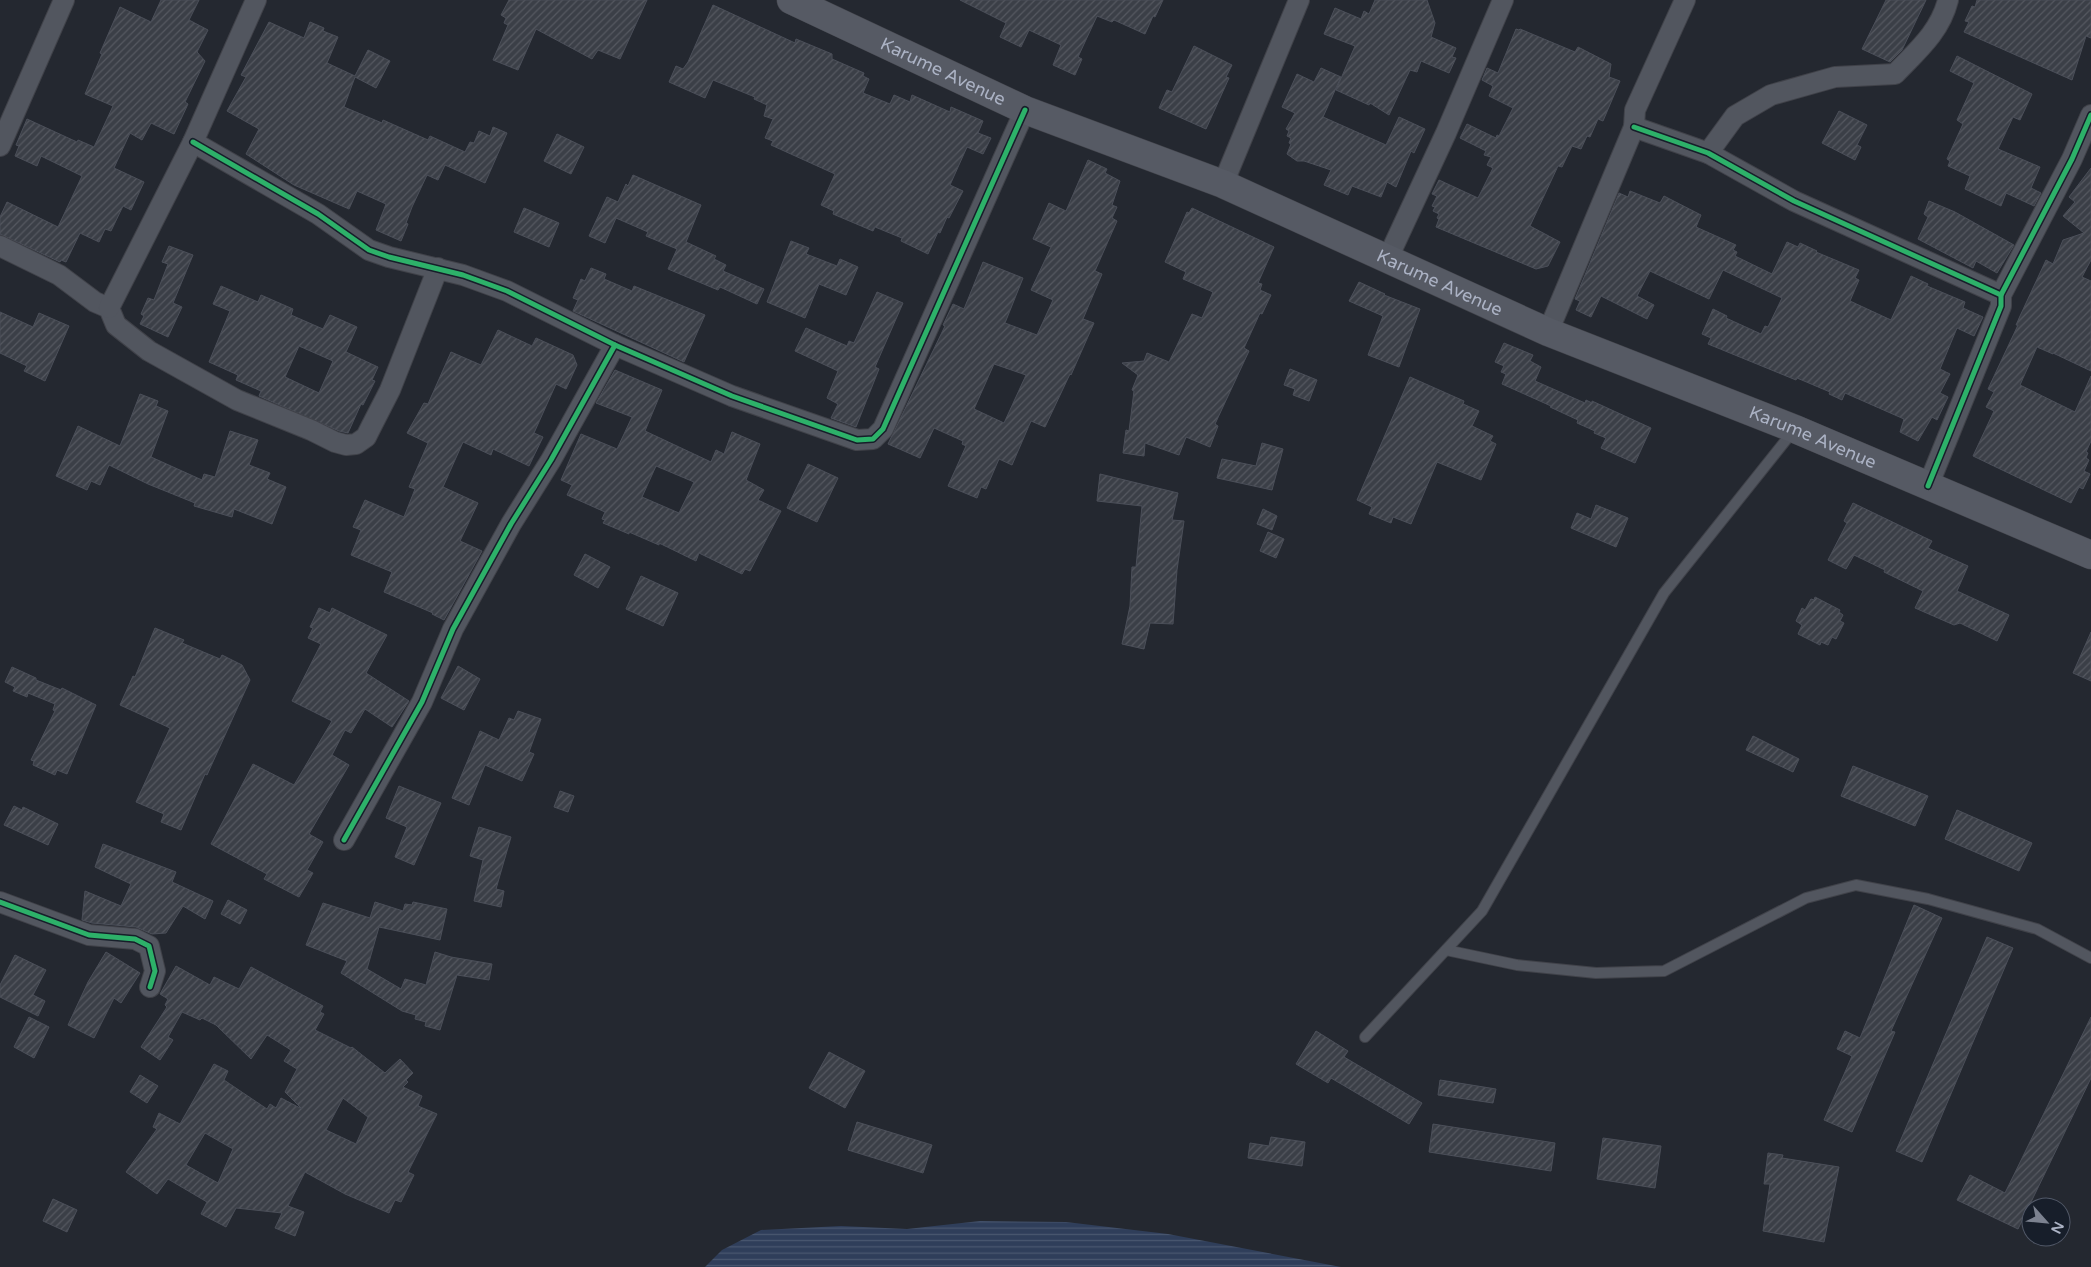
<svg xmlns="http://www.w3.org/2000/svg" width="2091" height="1267" font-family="'Varela Round',sans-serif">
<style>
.water{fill:url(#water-rules)}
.building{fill:url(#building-hatch);stroke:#4b4f59;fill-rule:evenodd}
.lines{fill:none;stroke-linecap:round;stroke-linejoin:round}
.lane-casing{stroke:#404249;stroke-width:12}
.street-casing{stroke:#404249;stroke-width:22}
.secondary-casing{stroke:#404249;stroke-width:29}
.lane{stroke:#52565f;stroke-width:10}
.street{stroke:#52565f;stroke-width:20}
.secondary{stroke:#565a64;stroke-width:28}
.cycleway-casing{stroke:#171e2a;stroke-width:8}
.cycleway{stroke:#2db169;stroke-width:5}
.labels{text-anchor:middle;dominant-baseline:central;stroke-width:5;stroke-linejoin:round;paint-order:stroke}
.street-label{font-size:18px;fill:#abb2c4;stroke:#171e2a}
</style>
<defs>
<pattern id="water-rules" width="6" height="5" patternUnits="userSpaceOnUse" patternTransform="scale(1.25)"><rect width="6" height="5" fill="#2f3e5a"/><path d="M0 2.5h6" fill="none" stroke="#4a5870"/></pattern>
<pattern id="building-hatch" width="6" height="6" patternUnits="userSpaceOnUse" patternTransform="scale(1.25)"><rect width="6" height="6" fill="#3b3f47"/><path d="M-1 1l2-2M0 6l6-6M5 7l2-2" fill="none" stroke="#555860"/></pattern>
</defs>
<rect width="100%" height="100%" fill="#242830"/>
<!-- water -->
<polygon class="water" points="980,1221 1066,1222 1168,1234 1341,1267 705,1267 722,1250 761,1230 841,1226 907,1229"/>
<!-- building -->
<g class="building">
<polygon points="161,0 199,0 189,20 208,30 197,52 205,61 185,102 188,104 174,134 151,123 142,140 130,133 114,168 144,182 131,210 123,206 111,231 105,229 99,242 80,233 66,262 61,260 60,262 0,234 0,217 7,202 58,227 82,176 41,156 37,166 15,156 19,146 16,145 27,119 77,142 78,140 94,147 113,106 85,94 102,54 100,53 120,7 151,22"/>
<polygon points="509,0 647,0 620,59 598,50 592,59 536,29 518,70 493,60 508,25 504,23 506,18 501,15"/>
<polygon points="960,0 1163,0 1155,17 1153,16 1145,34 1114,20 1112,22 1097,16 1078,57 1082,59 1075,75 1053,65 1061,45 1029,30 1021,47 1000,37 1006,23"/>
<polygon points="1375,0 1427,0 1435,23 1431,37 1456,48 1452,57 1456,58 1449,73 1421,61 1417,72 1410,70 1389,115 1370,103 1369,105 1336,90 1355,46 1324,34 1335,8 1361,19 1364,11 1369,14"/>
<polygon points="1886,0 1926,0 1902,50 1890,62 1862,49"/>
<polygon points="1977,0 2091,0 2091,38 2086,36 2072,80 1964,32 1969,22 1965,21 1972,6 1975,7"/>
<polygon points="713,5 795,43 796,39 832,54 832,59 864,73 863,76 869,79 863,93 890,104 894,95 910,102 912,95 950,112 951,107 983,121 978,133 991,138 983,154 967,147 950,185 963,191 949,218 947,217 940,233 938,232 928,254 901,241 902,238 875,227 873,231 833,214 834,211 821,205 835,174 771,145 773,141 765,138 773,119 764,116 767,105 754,99 755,97 713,80 705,98 669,82 676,66 683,69 688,62"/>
<polygon points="269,22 304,38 310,22 324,28 323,31 338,37 327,63 355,76 368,50 390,61 376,88 355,77 344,107 382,123 383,120 428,140 430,136 465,152 470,142 474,143 479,131 490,136 493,127 507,133 485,183 445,165 438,180 427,175 412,207 406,223 408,224 401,241 376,230 386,204 357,191 349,209 294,185 246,154 259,129 227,111 246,77 241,75"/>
<polygon points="1516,29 1519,30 1520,29 1575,52 1578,47 1611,64 1609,77 1620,81 1603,121 1598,119 1590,137 1587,136 1581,149 1572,146 1562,167 1558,166 1530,226 1560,242 1548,266 1536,269 1436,227 1439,219 1437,218 1439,214 1433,211 1435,207 1432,206 1437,196 1432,194 1439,180 1478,198 1493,168 1487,165 1491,157 1484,155 1486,151 1460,138 1467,124 1496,138 1497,135 1499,136 1513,108 1489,96 1493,86 1482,80 1487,68 1498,73"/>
<polygon points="1194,46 1232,65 1226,77 1229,78 1206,129 1159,108 1167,90 1172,92"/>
<polygon points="1957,56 2032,94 2020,120 2013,117 1998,149 2040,167 2031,188 2041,193 2034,206 2006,193 2001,206 1965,189 1970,176 1948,166 1950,161 1947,159 1963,124 1957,120 1974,83 1950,71"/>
<polygon points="1321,68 1341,77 1323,117 1386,145 1399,117 1425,129 1414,153 1411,151 1396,187 1387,182 1381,197 1352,186 1348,195 1324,185 1331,170 1304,161 1297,161 1287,154 1291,144 1289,143 1291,138 1287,136 1289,131 1286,129 1295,113 1282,107 1297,74 1314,82"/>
<polygon points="1839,111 1867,125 1857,145 1861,147 1855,160 1822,143"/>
<polygon points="557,134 584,147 571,174 544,161"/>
<path d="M1088 160 1107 169 1105 173 1120 181 1112 205 1117 207 1112 218 1117 221 1095 271 1102 274 1083 319 1094 323 1071 375 1070 374 1045 427 1031 421 1012 465 999 459 986 489 981 487 977 498 948 486 966 446 962 444 963 441 934 428 920 458 888 444 945 326 943 325 953 304 964 309 983 262 1023 278 1005 323 1037 335 1053 300 1031 290 1051 247 1033 239 1049 203 1066 211ZM994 364 1026 375 1004 423 974 409Z"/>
<polygon points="2091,168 2091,260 2082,277 2091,281 2091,371 2053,353 2053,354 2037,347 2020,385 2075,412 2091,376 2091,441 2086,452 2088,453 2086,458 2089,460 2084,471 2090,474 2083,489 2079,487 2071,503 1973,456 1994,411 1986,407 1994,392 1988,389 2018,325 2016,325 2020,316 2046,260 2053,264 2063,240 2084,233 2063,216 2075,202 2069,197"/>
<polygon points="633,175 701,205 686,242 716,256 714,259 726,265 723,271 764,289 757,304 720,287 718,290 668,269 677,249 646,236 648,232 616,218 605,243 589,236 607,197 618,202 626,184 628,186"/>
<polygon points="1630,191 1660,203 1664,196 1701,215 1696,227 1736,245 1733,250 1737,252 1735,256 1772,274 1787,242 1798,247 1800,243 1817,251 1816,252 1859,270 1855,278 1859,280 1850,301 1891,320 1911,276 1928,284 1927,286 1965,302 1963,308 1983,317 1974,336 1957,328 1940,369 1950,374 1940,393 1948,397 1937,420 1932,417 1918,441 1900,432 1904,419 1845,393 1842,400 1829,394 1830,392 1797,378 1796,380 1708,344 1711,338 1702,334 1713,309 1727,316 1726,318 1761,334 1765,326 1768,327 1782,298 1723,270 1709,299 1650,271 1637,296 1654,305 1647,319 1601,296 1591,317 1576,310 1580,301 1575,299 1619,193 1628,197"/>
<polygon points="1929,201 1955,212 2014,245 1997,273 1976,261 1973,268 1918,239 1928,217 1924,214"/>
<polygon points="524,208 559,223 549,247 514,232"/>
<polygon points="1192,208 1274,247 1258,283 1262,284 1260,290 1271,295 1262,314 1260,313 1244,348 1249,351 1215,424 1218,426 1210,447 1186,437 1179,455 1145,443 1144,456 1123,453 1126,430 1129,431 1134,391 1132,390 1138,375 1122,363 1144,361 1147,353 1169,362 1192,314 1202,318 1213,292 1183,279 1186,272 1165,262 1187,212 1189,213"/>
<polygon points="791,241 809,248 806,254 837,266 840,259 858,267 846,295 819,284 805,318 767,302"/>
<polygon points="169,246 193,255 173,303 182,307 168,337 140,324 144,316 141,314 148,298 154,300 168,264 162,262"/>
<polygon points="591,268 606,274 604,279 632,291 634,286 705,315 684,362 573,311 578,300 573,298 581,279 585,281"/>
<polygon points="1359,282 1385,294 1384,295 1420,309 1399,367 1368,355 1383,316 1349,301"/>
<path d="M221 286 258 302 261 295 293 309 291 315 323 329 330 315 357 327 346 352 378 367 372 380 375 381 363 405 361 404 348 433 339 431 259 396 261 391 236 380 238 375 209 362 230 311 213 304ZM299 346 333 361 319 393 285 377Z"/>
<polygon points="877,292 903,303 875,367 879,369 856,427 831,418 838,404 827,398 838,371 795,351 806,328 847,346 849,341 854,343"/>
<polygon points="0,312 33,327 39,313 69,326 45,381 24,371 27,366 0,353"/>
<polygon points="498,330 532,346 536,338 573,355 577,365 566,389 556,384 534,433 543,437 529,466 493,449 491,455 463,442 443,487 478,503 460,541 482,551 444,620 432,614 433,613 384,592 392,572 351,555 361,530 353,527 365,500 404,517 415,489 409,487 428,443 407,433 424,403 428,404 451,352 481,365"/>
<polygon points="1504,343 1533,355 1530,361 1541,367 1535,381 1585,403 1586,400 1592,403 1592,401 1651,428 1635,463 1601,448 1606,438 1594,433 1595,431 1577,423 1578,420 1550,407 1551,406 1502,384 1506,374 1501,372 1504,366 1495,362"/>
<polygon points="1290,369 1317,380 1309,401 1293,395 1295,389 1284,385"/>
<path d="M615 370 662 390 645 431 711 462 716 450 724 454 732 432 760 444 746 480 764 490 758 500 781 511 750 571 745 569 742 574 699 553 696 561 659 543V545L629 532V534L603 523 605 520 602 519 605 512 567 495 572 485 561 480 581 434 617 449 632 417 596 403ZM656 466 694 482 679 513 642 497Z"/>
<polygon points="1410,377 1464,401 1463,404 1479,411 1472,426 1493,436 1490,441 1496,444 1481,480 1437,462 1411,524 1393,517 1391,523 1369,514 1372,507 1357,500"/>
<polygon points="140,394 158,401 156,406 168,411 151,457 202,480 204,474 215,477 230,431 258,440 249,465 270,473 267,479 286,487 272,524 234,509 232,517 194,506 195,503 148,484 109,465 100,485 91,481 87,490 56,476 78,426 120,446"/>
<polygon points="1262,443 1283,449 1272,490 1217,478 1222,459 1256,466"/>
<polygon points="808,464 838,478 817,522 787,508"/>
<polygon points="1100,474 1178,493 1172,520 1184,521 1177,570 1173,624 1150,623 1144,649 1122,644 1130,606 1132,567 1136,567 1142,506 1097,501"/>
<polygon points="1853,503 1932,541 1928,548 1968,566 1957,591 2009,615 1997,641 1960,623 1954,625 1915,608 1923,591 1884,572 1885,570 1854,555 1846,569 1828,560 1847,523 1844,521"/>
<polygon points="1596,505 1628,518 1616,547 1571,528 1577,513 1591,519"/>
<polygon points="1263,509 1277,516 1272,530 1257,524"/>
<polygon points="1268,532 1284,539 1276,558 1260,551"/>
<polygon points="585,554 610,567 598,588 574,575"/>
<polygon points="641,576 678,593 663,626 626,609"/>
<polygon points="1815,597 1840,610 1839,612 1843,615 1840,621 1844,623 1836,639 1832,637 1828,645 1821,642 1820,645 1798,634 1802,625 1796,621 1802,608 1805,610 1811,599 1814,600"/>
<polygon points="319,608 330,613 332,608 387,635 366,673 409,701 392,727 365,709 351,733 345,730 332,755 349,765 309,834 323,842 307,870 313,873 299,897 264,879 267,874 211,844 253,764 294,785 332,721 292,701 321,644 308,638 313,628 310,627"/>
<polygon points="155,628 184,640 182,643 220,659 222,655 242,665 250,680 207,775 205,774 181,830 161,822 164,814 136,802 170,728 120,705 133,676 135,677"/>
<polygon points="2091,632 2091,681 2073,673"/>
<polygon points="458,666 480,679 464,710 441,698"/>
<polygon points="12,667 36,678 36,680 61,690 62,688 96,705 67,774 57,770 55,775 33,765 34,761 31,760 55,711 53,710 55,704 28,693 27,697 13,691 15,687 5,682"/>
<polygon points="518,711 541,719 529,752 534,754 522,781 485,765 469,805 452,798 480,731 499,740 509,718 514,720"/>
<polygon points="1753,736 1799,759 1793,772 1746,750"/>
<polygon points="1853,766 1928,796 1915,826 1841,796"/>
<polygon points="399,786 441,803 414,865 395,857 407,827 386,818"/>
<polygon points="560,791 574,796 568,812 554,807"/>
<polygon points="14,806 22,810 23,807 58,824 48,845 4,825"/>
<polygon points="1957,810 2032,843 2019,871 1945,839"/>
<polygon points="479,827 511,837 496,889 504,891 501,907 474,901 483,860 470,856"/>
<polygon points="103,844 176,872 172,882 213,901 205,919 183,906 166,933 152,934 136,927 92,923 82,920 85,891 121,906 131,884 95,867"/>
<polygon points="228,900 247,910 240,924 221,914"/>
<polygon points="375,902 403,911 405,904 412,905 413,902 447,909 440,940 379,927 367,969 401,989 405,979 426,985 435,952 451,957 492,964 489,980 457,975 440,1030 425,1026 426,1022 415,1019 416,1015 402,1011 341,973 347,961 306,945 323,903 370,918"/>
<polygon points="1914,905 1942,918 1891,1031 1895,1032 1852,1132 1824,1120 1852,1056 1837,1049 1845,1031 1860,1038"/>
<polygon points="1987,937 2013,948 1922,1162 1896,1151"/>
<polygon points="106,952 140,973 121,1003 114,998 94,1038 68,1025 88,982"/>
<polygon points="15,955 46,970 33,995 45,1001 38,1016 0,997 0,985"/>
<path d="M176 966 210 985 214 977 239 989 251 967 323 1006 320 1012 324 1014 315 1030 351 1048 352 1047 385 1073 400 1059 413 1073 406 1080 408 1082 403 1087 422 1096 418 1106 437 1114 408 1172 414 1175 401 1202 395 1200 389 1213 345 1194 305 1172 288 1206 304 1212 295 1236 275 1228 282 1213 236 1208 226 1227 201 1214 207 1202 168 1179 157 1194 126 1172 157 1129 153 1127 159 1113 180 1124 214 1064 228 1071 224 1080 267 1109 270 1104 276 1108 281 1098 302 1109 285 1092 297 1069 284 1061 291 1050 267 1035 251 1059 216 1025 202 1018 200 1020 182 1012 168 1037 173 1040 160 1060 141 1047 167 1007 165 1005 168 999 160 994ZM343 1098 368 1117 356 1144 326 1130ZM205 1133 233 1149 218 1183 186 1165Z"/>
<polygon points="29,1017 49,1027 34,1058 14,1047"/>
<polygon points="2091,1017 2091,1078 2018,1229 1957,1200 1970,1175 2005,1193"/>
<polygon points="1316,1031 1348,1051 1344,1057 1422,1103 1409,1124 1331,1078 1328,1083 1296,1064"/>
<polygon points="829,1052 865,1071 845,1108 809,1088"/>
<polygon points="140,1075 158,1086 147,1103 130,1092"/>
<polygon points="1440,1080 1496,1089 1493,1103 1438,1095"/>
<polygon points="857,1122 932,1145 923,1173 848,1150"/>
<polygon points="1433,1124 1555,1143 1551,1171 1429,1152"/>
<polygon points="1271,1137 1305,1142 1302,1166 1248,1158 1250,1143 1269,1146"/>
<polygon points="1603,1138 1661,1146 1655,1188 1597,1179"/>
<polygon points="1768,1153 1783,1155 1782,1158 1839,1167 1824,1242 1763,1231 1770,1184 1764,1184"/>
<polygon points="53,1199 77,1210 67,1232 43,1221"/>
</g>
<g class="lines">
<!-- lane casing -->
<g class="lane-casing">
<g id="lane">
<polyline points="1446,950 1517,965 1596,973 1664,971 1806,898 1856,885 1928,899 2037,929 2091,958"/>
<polyline points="1365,1037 1482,911 1664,593 1794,430"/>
</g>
</g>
<!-- street casing -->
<g class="street-casing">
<g id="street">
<polyline points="1634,127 1708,153 1794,201 2001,295"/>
<polyline points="193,142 318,214 369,250 389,257 463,275 507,291 615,345 732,396 857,440 873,439 883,429 1025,110"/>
<polyline points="0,146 64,0"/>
<path d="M1708 153 1735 116 1771 95 1835 77 1895 74C1917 51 1940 32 1948 0"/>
<polyline points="1223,184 1299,0"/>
<polyline points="0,246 59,275 95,302 109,308 116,325 149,351 237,400 311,430 335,442 346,445 356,444 366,437 371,427 390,390 438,268"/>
<polyline points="1387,260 1446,133 1503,0"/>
<polyline points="109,308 193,142 256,0"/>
<polyline points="1548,332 1634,127 1635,110 1685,0"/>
<polyline points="1928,486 2001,306 2001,295 2072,159 2091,115"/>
<polyline points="344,840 422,702 453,629 511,524 551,460 615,345"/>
<polyline points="0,902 89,935 135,939 149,946 155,971 150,987"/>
</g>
</g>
<!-- secondary casing -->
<g class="secondary-casing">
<g id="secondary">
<path id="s1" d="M791 0 1025 110 1223 184 1548 332 1795 429 2091 555"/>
</g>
</g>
<!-- lane -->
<use href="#lane" class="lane"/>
<!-- street -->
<use href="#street" class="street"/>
<!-- secondary -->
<use href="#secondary" class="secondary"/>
<!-- cycleway casing -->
<g class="cycleway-casing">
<g id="cycleway">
<polyline points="1634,127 1708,153 1794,201 2001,295"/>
<polyline points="193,142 318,214 369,250 389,257 463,275 507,291 615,345 732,396 857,440 873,439 883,429 1025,110"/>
<polyline points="1928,486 2001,306 2001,295 2072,159 2091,115"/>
<polyline points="344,840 422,702 453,629 511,524 551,460 615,345"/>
<polyline points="0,902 89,935 135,939 149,946 155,971 150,987"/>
</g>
</g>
<!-- cycleway -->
<use href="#cycleway" class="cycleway"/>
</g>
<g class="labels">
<!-- street labels -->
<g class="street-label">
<text stroke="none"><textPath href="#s1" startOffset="168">Karume Avenue</textPath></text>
<text stroke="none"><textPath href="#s1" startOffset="708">Karume Avenue</textPath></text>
<text stroke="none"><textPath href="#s1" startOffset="1112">Karume Avenue</textPath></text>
</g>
</g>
<!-- north arrow -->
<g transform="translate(2046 1222) rotate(117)"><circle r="24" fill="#171e2a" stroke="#525968"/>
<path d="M0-4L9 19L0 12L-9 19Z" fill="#7c8290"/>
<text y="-8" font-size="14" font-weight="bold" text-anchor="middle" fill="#abb2c4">N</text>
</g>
</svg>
